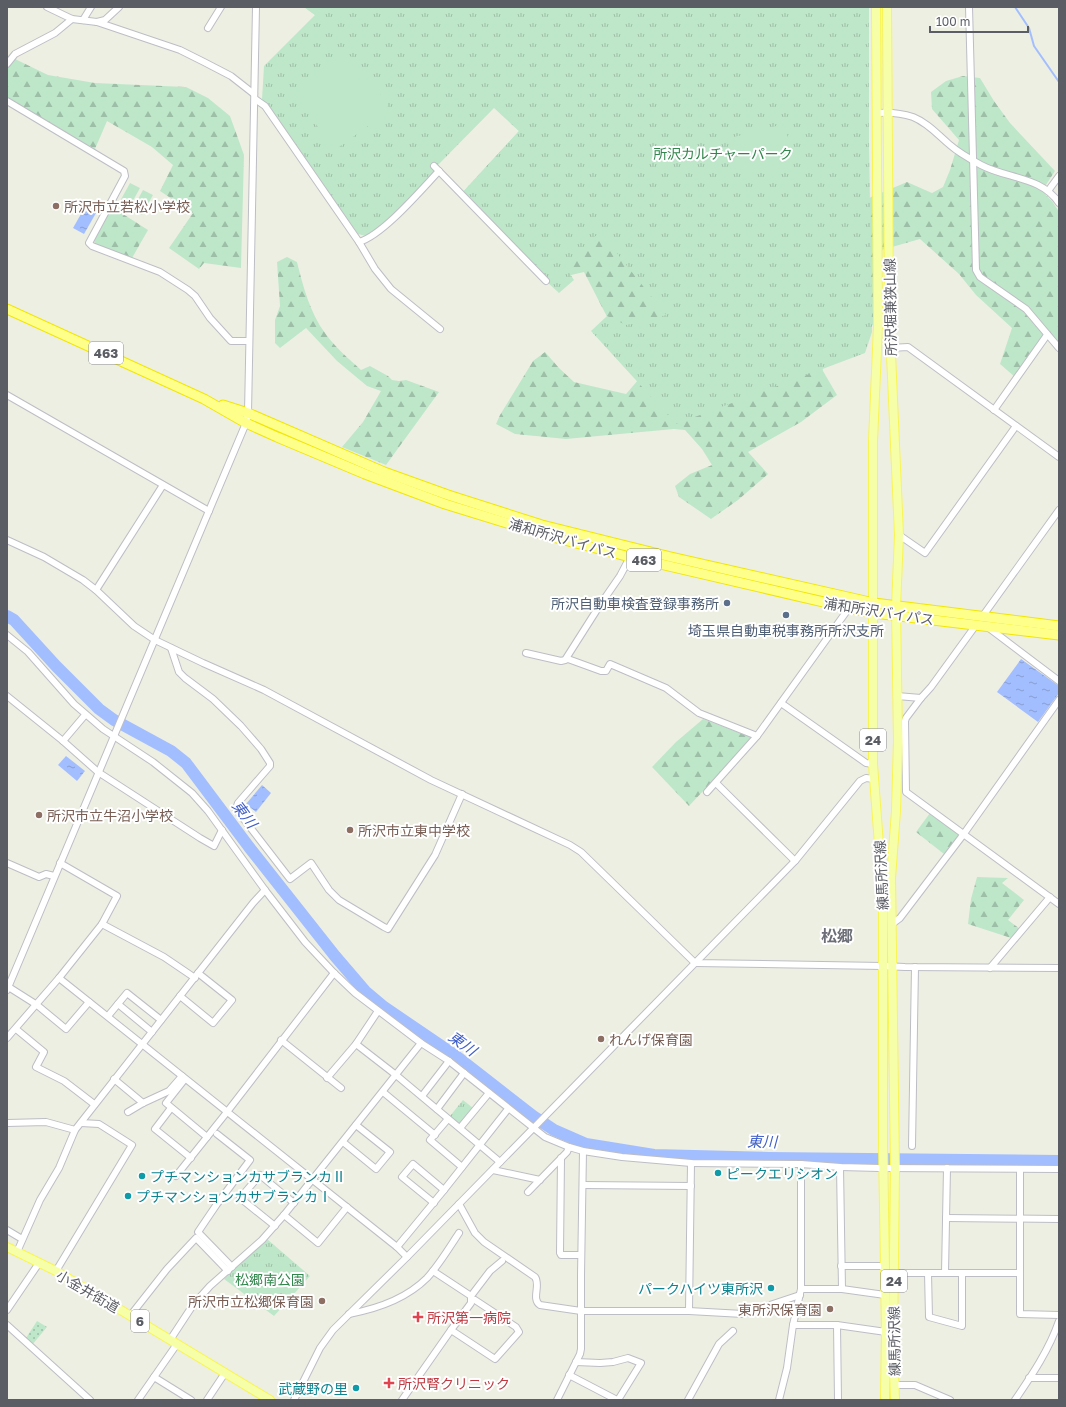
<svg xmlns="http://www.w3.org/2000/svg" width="1066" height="1407" font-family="'Golos Text','Noto Sans JP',sans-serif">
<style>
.grass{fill:url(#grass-dots)}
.forest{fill:url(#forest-firs)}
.park{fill:url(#park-tufts)}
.pitch{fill:#bee7c9}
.water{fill:url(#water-ripples)}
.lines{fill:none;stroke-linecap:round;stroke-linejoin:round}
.stream{stroke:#a3beff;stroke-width:2}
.river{stroke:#a3beff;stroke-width:12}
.minor-casing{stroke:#bdbec5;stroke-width:8}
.major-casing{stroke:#f8f553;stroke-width:10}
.highway-casing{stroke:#f2e600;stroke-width:11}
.minor{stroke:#fff;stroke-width:6}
.major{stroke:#f6ffa8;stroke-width:8}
.highway{stroke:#feff8a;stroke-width:9}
.education-dot{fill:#8d6e63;stroke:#fff;stroke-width:1.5}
.service-dot{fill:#5c6f8a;stroke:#fff;stroke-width:1.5}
.culture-dot{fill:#0f9aa8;stroke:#fff;stroke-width:1.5}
.health-dot{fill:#e0444e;stroke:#fff;stroke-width:1.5}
.labels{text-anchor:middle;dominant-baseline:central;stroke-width:4;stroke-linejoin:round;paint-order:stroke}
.shield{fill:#fff;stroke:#8c8e93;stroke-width:1}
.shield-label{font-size:13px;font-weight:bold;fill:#5b5d65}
.park-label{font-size:14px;fill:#31864c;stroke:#fff}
.education-label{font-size:14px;fill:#785e54;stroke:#fff;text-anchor:start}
.street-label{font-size:14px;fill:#5b5d65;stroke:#fff}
.service-label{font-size:14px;fill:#4e5e75;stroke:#fff;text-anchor:end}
.culture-label{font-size:14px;fill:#0d838f;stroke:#fff;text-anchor:start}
.health-label{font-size:14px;fill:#be3a42;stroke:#fff;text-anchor:start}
.water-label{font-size:15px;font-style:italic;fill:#3f5ec8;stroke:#fff}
.quarter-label{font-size:16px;font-weight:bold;fill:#6c6f77;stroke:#fff}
</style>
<defs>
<pattern id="grass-dots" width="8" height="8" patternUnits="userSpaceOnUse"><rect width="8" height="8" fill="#bee7c9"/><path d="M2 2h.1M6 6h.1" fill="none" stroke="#9dbea7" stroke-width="1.8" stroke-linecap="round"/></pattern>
<pattern id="forest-firs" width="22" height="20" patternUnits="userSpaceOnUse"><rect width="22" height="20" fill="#bee7c9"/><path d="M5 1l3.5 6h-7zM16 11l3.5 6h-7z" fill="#9dbea7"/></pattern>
<pattern id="park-tufts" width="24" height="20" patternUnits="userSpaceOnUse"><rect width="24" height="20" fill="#bee7c9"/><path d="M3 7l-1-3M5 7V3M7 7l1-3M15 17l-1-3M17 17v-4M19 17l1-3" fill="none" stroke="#9dbea7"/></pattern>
<pattern id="water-ripples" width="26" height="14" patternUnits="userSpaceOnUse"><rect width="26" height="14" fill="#a3beff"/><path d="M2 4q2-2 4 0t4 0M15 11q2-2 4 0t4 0" fill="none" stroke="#889ed2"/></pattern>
</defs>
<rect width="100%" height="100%" fill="#eeefe3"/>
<!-- grass -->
<polygon class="grass" points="37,1321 47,1327 32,1345 26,1338"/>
<!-- forest -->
<g class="forest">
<polygon points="304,7 869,198 907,182 932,193 943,187 950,170 959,140 932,109 931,92 946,81 963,76 980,78 994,101 1010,123 1055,171 1042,191 1052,201 1059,212 1059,344 1047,330 1015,377 1000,364 1012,328 976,295 959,274 920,239 878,251 878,326 816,317 823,371 837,395 801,422 748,452 768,474 738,500 711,519 679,497 675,486 690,474 712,465 702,449 685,430 674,429 566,439 515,434 496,424 500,415 533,361 545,352 559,368 574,382 626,394 639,379 584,272 546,281 462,193 519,131 494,107 315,15"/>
<polygon points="15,59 48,75 95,83 186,87 208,98 230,116 244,155 241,268 204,263 199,269 169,248 193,213 160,191 173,165 152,147 107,121 95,149 13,102 7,96 7,68"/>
<polygon points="112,207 148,230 132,258 95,244 94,240"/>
<path d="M287 257 297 262C303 286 310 313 325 333 335 347 349 359 361 370L370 366 388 376 392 380 399 381 406 380 439 392 386 465 342 447 363 422 381 391 367 386 337 361 306 328 280 348 275 343V320L280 306 277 262Z"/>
<polygon points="703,719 753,738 689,806 652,767 676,742"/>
<polygon points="930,813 960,834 944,854 916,832"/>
<polygon points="977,877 1008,878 1002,883 1024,900 1008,920 1020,929 1011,938 968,924 971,899"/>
</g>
<!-- park -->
<g class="park">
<polygon points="304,7 869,7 869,140 872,332 865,353 676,424 591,331 607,316 626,325 666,315 600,232 564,265 574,280 559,293 546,281 462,193 519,131 494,108 438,165 437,172 384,224 370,234 366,236 358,234 262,99 264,66 315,15"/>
<polygon points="463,1100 473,1108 461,1123 459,1123 450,1116"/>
<polygon points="267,1239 310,1276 274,1316 224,1279"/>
</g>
<!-- pitch -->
<g class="pitch">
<polygon points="346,55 355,58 388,105 386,113 339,147 331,146 298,98 300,89"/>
<polygon points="784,124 795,162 744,175 734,137"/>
<polygon points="130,183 140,188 129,208 119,203"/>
<polygon points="143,190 153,195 142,215 132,210"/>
</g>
<!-- water -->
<g class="water">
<polygon points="85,207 96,213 84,234 73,228"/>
<polygon points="1021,659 1059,686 1059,693 1038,722 997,692"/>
<polygon points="66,756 85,771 77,781 58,765"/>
<polygon points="262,785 271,793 256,812 246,804"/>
</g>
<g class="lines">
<!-- stream -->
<polyline class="stream" points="1015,7 1029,28 1034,46 1059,82"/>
<!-- river -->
<polyline class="river" points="7,616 14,620 56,666 99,709 114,720 171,751 186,763 249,847 335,956 365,991 384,1007 456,1056 533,1116 554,1130 586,1144 654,1155 769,1158 1059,1161"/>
<!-- minor casing -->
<g class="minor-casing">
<g id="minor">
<polyline points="47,7 72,19 97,22 180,50 204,62 231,76 254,94"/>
<polyline points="969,7 976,270 980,277 1026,309 1059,348"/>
<polyline points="83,20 91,7"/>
<polyline points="97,22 105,20 119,7"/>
<polyline points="208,28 221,7"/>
<polyline points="7,64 15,54 55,33 72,19"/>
<polyline points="255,99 265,106 359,242 375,269 391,289 440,329"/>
<polyline points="7,101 124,171 125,176 89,243 92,246 160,272 188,290 195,296 210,318 231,341 249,341"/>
<path d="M877 113C889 112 901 113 913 117 928 123 938 135 950 145 959 153 970 159 981 165 1007 179 1041 176 1059 203"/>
<polyline points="434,166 546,281"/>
<polyline points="1048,191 1059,176"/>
<path d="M359 242C383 235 421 190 439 171"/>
<polyline points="890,348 908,347 1059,457"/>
<polyline points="7,395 209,511"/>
<polyline points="994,410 1047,335"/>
<polyline points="899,535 925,553 1016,426"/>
<polyline points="7,540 44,557 83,580 96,590 134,626 155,640 203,663 264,690 431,780 570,845 581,852 695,963 883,966 905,967 1059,968"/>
<polyline points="96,590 163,485"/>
<polyline points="982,617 1059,510"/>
<polyline points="989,628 1059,681"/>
<polyline points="7,635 28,652 74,704 103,729 153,762 192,793 208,811 265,890 305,942 334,973 355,993 421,1043 449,1061 545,1137 569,1147 583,1151 622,1157 691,1163 801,1164 840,1167 879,1168 1059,1169"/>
<polyline points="171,648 179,672 185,678 213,699 241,726 261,749 270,763 270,766 238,803 236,809 290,879 311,863 329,890 339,900 384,927 388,929 435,855 462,794"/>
<polyline points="526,653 561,661 565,660 600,605 620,576 630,557"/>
<polyline points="565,660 568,659 601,671 606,671 610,664 666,688 699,713 757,736 849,608"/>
<polyline points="7,696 63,741 98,772 200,838 214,846 222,830"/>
<polyline points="897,696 921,698 931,687 976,625"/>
<polyline points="921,698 906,718 905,721 906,792 1059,904"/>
<polyline points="781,703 866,763 873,764"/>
<polyline points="63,741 85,715"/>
<polyline points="716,783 795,861"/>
<polyline points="707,792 757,736"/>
<polyline points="7,863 39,877 46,874 54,876"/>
<polyline points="102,924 164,957 195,978"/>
<polyline points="892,924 900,918 963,835 1059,700"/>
<polyline points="990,968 1050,897"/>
<polyline points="59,978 397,1247 407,1257"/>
<polyline points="7,986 37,1005 66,1029 89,1002"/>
<polyline points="7,990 246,423 248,413 256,7"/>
<polyline points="180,996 213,1023 232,1000 198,973"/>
<polyline points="118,1004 152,1032"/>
<polyline points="108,1016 127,993 161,1020"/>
<polyline points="16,1029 44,1052 36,1067 64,1081 94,1104"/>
<polyline points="7,1038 59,978 102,924 117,896 60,863"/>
<polyline points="281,1040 341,1088"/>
<polyline points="356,1044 396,1075 500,1162"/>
<polyline points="327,1078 356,1044 378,1011"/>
<polyline points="114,1079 143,1103"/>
<polyline points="185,1079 166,1103 207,1137"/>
<polyline points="383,1092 435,1135"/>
<polyline points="422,1096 449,1061"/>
<polyline points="171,1108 155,1129 191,1158"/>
<polyline points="437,1109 464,1073"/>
<polyline points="128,1112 143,1103 169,1091 182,1076"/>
<polyline points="448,1119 430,1140 462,1167"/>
<polyline points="7,1123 46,1122 75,1130"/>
<polyline points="460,1128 489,1093"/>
<polyline points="217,1134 250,1160 217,1204 198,1232 232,1267"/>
<polyline points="343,1142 376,1169 390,1152 356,1125"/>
<polyline points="912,1146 915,967"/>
<polyline points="561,1158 560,1253 561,1255 581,1255"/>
<polyline points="840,1167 842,1289"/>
<polyline points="1020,1169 1020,1314 1059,1315"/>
<polyline points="493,1170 540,1180"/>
<polyline points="176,1176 227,1112 334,973"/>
<polyline points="583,1185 691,1186"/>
<polyline points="528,1192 567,1152 569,1147"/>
<polyline points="434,1203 402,1177 413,1164 444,1190"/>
<path d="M459 1204 475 1233 484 1242 535 1277C541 1285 531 1299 540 1305L581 1311H689L743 1314 800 1295"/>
<polyline points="284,1215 318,1243 347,1207"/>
<polyline points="946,1218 1059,1219"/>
<polyline points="275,1226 240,1198 260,1175 294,1203"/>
<polyline points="7,1230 22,1239"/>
<polyline points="397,1247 444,1190 508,1109"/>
<polyline points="17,1252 40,1200 59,1168 75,1130 253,903 265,890"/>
<polyline points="841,1266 885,1266"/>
<polyline points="56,1271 132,1145 99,1124 81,1123"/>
<polyline points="433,1271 471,1296"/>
<polyline points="894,1273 1020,1273"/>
<polyline points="928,1273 929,1317 962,1326 962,1273"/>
<polyline points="945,1273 947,1168"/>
<polyline points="801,1289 842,1289 885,1295"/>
<polyline points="7,1310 39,1263"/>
<polyline points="689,1311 691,1163"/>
<path d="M349 1314C376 1309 407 1298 427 1278 439 1265 449 1248 459 1233"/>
<polyline points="130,1316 167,1269 196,1238 228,1271"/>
<polyline points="7,1325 90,1400"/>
<polyline points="793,1325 837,1325 886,1332"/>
<polyline points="837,1325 838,1400"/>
<polyline points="451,1330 495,1359 519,1332 516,1327 475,1300 471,1299"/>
<polyline points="170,1340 193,1305 210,1286 262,1240 284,1215 421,1043"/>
<polyline points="576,1362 600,1363 613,1362 628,1358 641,1363 618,1400"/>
<polyline points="569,1375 617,1400"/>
<polyline points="154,1377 191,1400"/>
<polyline points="1029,1378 1059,1378"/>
<polyline points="894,1385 915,1385 950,1400"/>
<polyline points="138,1400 177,1344"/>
<polyline points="207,1400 225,1373"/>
<polyline points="294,1400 320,1348 333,1330 407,1257 795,861 860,781 866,778 874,779"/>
<polyline points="402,1400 451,1330 471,1303 471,1296 490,1271 502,1261"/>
<polyline points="557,1400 580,1354 581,1349 581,1275 583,1151"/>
<polyline points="688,1400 719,1344 733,1331"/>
<polyline points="779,1400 787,1368 793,1325 801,1289 801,1164"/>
<path d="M1015 1400C1032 1375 1049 1350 1059 1321"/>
</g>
</g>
<!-- major casing -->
<g class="major-casing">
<g id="major">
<polyline points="876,7 878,326 873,441 873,764 883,899 883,1145 886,1332 885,1400"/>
<polyline points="887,7 889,309 899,535 896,607 898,741 896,811 891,878 895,1168 893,1345 895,1400"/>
<polyline points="7,1247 56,1271 270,1400"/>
</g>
</g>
<!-- highway casing -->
<g class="highway-casing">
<g id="highway">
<polyline points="7,309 204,399 246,423 277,437 365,474 445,504 549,536 630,557 849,608 874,613 1059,635"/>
<polyline points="223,405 248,413 384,472 448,495 542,525 671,557 874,603 1059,626"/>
</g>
</g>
<!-- minor -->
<use href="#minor" class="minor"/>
<!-- major -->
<use href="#major" class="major"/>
<!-- highway -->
<use href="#highway" class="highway"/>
</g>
<!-- markers -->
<g class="education-dot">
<circle cx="56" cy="206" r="4"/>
<circle cx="39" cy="815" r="4"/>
<circle cx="350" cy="830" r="4"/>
<circle cx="601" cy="1039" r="4"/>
<circle cx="322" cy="1301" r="4"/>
<circle cx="830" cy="1309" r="4"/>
</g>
<g class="service-dot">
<circle cx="727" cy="603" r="4"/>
<circle cx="786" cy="615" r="4"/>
</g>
<g class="culture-dot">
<circle cx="718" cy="1173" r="4"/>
<circle cx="142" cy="1176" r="4"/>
<circle cx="128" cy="1196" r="4"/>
<circle cx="771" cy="1288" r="4"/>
<circle cx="356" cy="1388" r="4"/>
</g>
<g class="health-dot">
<path d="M416 1311h4v4h4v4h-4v4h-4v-4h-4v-4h4z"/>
<path d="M387 1377h4v4h4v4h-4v4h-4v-4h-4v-4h4z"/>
</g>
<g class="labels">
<!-- shield labels -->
<g class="shield">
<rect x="89" y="342" width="34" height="22" rx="3"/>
<rect x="627" y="549" width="34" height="22" rx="3"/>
<rect x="860" y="729" width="26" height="22" rx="3"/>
<rect x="881" y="1270" width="26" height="22" rx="3"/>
<rect x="131" y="1310" width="18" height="22" rx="3"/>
</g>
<g class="shield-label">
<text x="106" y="353">463</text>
<text x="644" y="560">463</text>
<text x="873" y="740">24</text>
<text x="894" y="1281">24</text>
<text x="140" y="1321">6</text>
</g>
<!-- park labels -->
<g class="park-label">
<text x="723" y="153">所沢カルチャーパーク</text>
<text x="270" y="1279">松郷南公園</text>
</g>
<!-- education labels -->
<g class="education-label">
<text x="64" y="206">所沢市立若松小学校</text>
<text x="47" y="815">所沢市立牛沼小学校</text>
<text x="358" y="830">所沢市立東中学校</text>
<text x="609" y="1039">れんげ保育園</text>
<text x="314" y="1301" text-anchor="end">所沢市立松郷保育園</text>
<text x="822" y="1309" text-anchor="end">東所沢保育園</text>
</g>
<!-- street labels -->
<g class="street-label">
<text transform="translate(890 307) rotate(-91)">所沢堀兼狭山線</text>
<text transform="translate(563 538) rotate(16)">浦和所沢バイパス</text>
<text transform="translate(879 611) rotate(9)">浦和所沢バイパス</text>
<text transform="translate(881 875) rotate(-93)">練馬所沢線</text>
<text transform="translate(88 1291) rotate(30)">小金井街道</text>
<text transform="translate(894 1341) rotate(-91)">練馬所沢線</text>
</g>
<!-- service labels -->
<g class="service-label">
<text x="719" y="603">所沢自動車検査登録事務所</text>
<text x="786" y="630" text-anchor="middle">埼玉県自動車税事務所所沢支所</text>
</g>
<!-- culture labels -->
<g class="culture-label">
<text x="726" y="1173">ピークエリシオン</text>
<text x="150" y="1176">プチマンションカサブランカⅡ</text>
<text x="136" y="1196">プチマンションカサブランカⅠ</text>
<text x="763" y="1288" text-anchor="end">パークハイツ東所沢</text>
<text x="348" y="1388" text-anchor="end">武蔵野の里</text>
</g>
<!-- health labels -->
<g class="health-label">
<text x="427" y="1317">所沢第一病院</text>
<text x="398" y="1383">所沢腎クリニック</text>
</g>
<!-- water labels -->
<g class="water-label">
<text transform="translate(245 814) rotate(53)">東川</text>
<text transform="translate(463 1043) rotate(36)">東川</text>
<text transform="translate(762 1141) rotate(1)">東川</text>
</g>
<!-- quarter labels -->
<g class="quarter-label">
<text x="837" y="936">松郷</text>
</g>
</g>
<!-- border -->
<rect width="1066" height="1407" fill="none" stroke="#5b5d65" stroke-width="16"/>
<!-- scale -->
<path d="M930 26v6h98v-6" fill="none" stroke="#5b5d65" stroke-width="2"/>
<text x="936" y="26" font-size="12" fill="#5b5d65" stroke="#ffffff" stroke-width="3" paint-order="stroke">100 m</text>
</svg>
